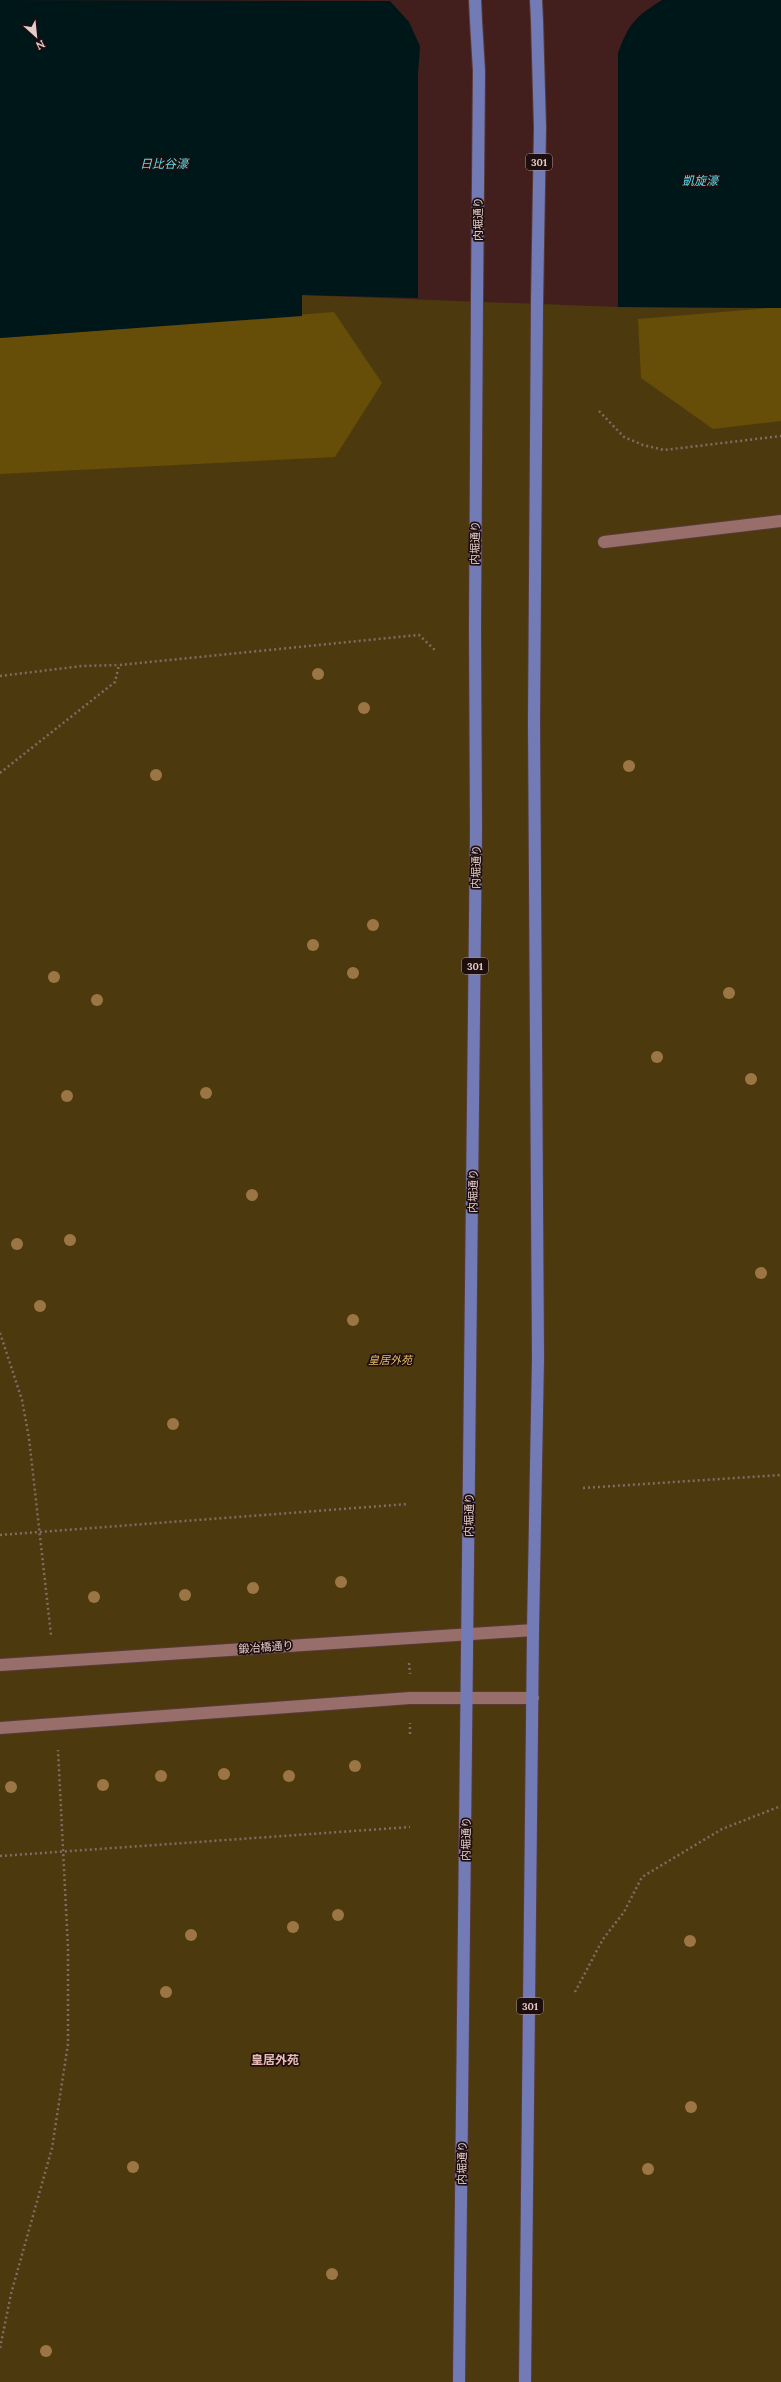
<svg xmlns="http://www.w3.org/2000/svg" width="781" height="2382" font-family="Lora,'Noto Sans JP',serif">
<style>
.green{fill:#4c3a0e}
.forest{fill:#664d08}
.water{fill:#00171a}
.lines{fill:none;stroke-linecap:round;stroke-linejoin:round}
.lane-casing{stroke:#583a39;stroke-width:14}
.secondary-casing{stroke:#583a39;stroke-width:14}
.primary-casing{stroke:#583a39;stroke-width:14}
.path{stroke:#876866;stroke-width:2.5;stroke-dasharray:2 3;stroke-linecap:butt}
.lane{stroke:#986e6a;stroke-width:12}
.secondary{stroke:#986e6a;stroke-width:12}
.primary{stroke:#737bb6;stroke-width:12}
.primary-bridge-casing{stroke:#583a39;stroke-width:14;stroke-linecap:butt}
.primary-bridge{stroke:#737bb6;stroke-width:12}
.tree{fill:#9b7644}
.labels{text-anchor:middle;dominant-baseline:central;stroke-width:3.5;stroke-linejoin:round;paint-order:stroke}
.shield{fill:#1e0e0d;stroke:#a99492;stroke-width:1}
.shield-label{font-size:10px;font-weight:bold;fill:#e5cdcb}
.street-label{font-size:11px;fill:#e5cdcb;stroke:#1e0e0d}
.park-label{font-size:11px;font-style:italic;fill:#e4bd65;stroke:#1e0e0d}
.water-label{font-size:12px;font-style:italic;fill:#5bdfee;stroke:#1e0e0d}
.neighbourhood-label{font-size:12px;font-weight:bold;fill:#eabcb6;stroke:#1e0e0d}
</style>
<rect width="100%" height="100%" fill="#421f1c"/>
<!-- green -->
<polygon class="green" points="301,295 618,307 781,308 781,2382 0,2382 0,338 302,316"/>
<!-- forest -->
<g class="forest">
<polygon points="781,307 781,421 713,429 641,378 638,319"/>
<polygon points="334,312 382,383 335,457 0,474 0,338"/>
</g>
<!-- water -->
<g class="water">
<polygon points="0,0 390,1 409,22 420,46 418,74 418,298 302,295 302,316 0,338"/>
<path d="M662 0H781V308L618 307V53C629 23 635 17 662 0Z"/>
</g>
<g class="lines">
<!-- lane casing -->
<g class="lane-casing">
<polyline id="lane" points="604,542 781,521"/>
</g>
<!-- secondary casing -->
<g class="secondary-casing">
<g id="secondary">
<polyline points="0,1665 533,1630"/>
<polyline points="0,1728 410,1698 533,1698"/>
</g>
</g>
<!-- primary casing -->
<g class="primary-casing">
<g id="primary">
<polyline points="475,0 476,21"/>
<polyline points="536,0 537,21"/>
<polyline points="459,2382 476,830 475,628 477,297"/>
<polyline points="525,2382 533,1630 538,1358 534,721 537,303"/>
</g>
</g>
<!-- path -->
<g class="path">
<polyline points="599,411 624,437 643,445 664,450 781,436"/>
<polyline points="0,676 82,666 119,665"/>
<polyline points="0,773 115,682 119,665 419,635 436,651"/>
<polyline points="0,1333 22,1400 29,1438 51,1635"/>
<polyline points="583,1488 781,1475"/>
<polyline points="0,1535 408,1504"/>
<polyline points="409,1663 410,1674"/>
<polyline points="410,1734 410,1723"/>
<polyline points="0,1856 410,1827"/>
<polyline points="575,1992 603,1939 624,1912 642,1877 722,1829 781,1806"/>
<polyline points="0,2348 11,2294 52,2148 68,2044 68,1948 58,1750"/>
</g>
<!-- lane -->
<use href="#lane" class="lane"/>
<!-- secondary -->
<use href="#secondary" class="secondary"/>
<!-- primary -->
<use href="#primary" class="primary"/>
<!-- primary-bridge casing -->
<g class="primary-bridge-casing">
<g id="primary-bridge">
<polyline points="476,21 479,71 477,297"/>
<polyline points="537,21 540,128 537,303"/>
</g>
</g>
<!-- primary-bridge -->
<use href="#primary-bridge" class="primary-bridge"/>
</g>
<!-- trees -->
<g class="tree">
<circle cx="318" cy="674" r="6"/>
<circle cx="364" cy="708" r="6"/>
<circle cx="629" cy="766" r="6"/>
<circle cx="156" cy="775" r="6"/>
<circle cx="373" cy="925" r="6"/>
<circle cx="313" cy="945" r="6"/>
<circle cx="353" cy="973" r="6"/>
<circle cx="54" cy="977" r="6"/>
<circle cx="729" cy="993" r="6"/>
<circle cx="97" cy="1000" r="6"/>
<circle cx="657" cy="1057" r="6"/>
<circle cx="751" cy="1079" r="6"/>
<circle cx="206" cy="1093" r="6"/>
<circle cx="67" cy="1096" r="6"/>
<circle cx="252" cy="1195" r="6"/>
<circle cx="70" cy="1240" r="6"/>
<circle cx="17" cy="1244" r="6"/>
<circle cx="761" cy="1273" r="6"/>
<circle cx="40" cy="1306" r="6"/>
<circle cx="353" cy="1320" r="6"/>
<circle cx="173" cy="1424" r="6"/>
<circle cx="341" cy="1582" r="6"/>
<circle cx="253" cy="1588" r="6"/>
<circle cx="185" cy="1595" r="6"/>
<circle cx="94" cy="1597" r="6"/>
<circle cx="355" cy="1766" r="6"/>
<circle cx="224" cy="1774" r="6"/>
<circle cx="161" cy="1776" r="6"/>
<circle cx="289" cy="1776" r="6"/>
<circle cx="103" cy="1785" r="6"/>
<circle cx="11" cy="1787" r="6"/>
<circle cx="338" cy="1915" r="6"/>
<circle cx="293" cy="1927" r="6"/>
<circle cx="191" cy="1935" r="6"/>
<circle cx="690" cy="1941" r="6"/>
<circle cx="166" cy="1992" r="6"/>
<circle cx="691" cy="2107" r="6"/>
<circle cx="133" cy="2167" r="6"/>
<circle cx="648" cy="2169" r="6"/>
<circle cx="332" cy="2274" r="6"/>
<circle cx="46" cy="2351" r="6"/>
</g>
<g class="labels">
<!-- shield labels -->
<g class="shield">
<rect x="526" y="154" width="26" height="16" rx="3"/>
<rect x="462" y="958" width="26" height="16" rx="3"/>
<rect x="517" y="1998" width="26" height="16" rx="3"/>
</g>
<g class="shield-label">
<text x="539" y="162">301</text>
<text x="475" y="966">301</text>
<text x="530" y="2006">301</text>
</g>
<!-- street labels -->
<g class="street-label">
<text transform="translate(478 219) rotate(-90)">内堀通り</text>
<text transform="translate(475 543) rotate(-89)">内堀通り</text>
<text transform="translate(476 867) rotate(-89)">内堀通り</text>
<text transform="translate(473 1191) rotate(-89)">内堀通り</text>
<text transform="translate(469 1515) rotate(-89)">内堀通り</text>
<text transform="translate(266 1647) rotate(-4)">鍛冶橋通り</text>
<text transform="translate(466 1839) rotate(-89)">内堀通り</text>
<text transform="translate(462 2163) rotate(-89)">内堀通り</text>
</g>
<!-- park labels -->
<g class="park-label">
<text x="390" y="1360">皇居外苑</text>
</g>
<!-- water labels -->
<g class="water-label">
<text x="164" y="163">日比谷濠</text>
<text x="700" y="180">凱旋濠</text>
</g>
<!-- neighbourhood labels -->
<g class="neighbourhood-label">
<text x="275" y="2059">皇居外苑</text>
</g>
</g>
<!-- north arrow -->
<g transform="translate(36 36) rotate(153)" stroke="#1e0e0d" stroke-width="3" paint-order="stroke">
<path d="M0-3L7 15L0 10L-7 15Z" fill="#e5cdcb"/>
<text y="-6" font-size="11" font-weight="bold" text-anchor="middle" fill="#e5cdcb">N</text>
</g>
</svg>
